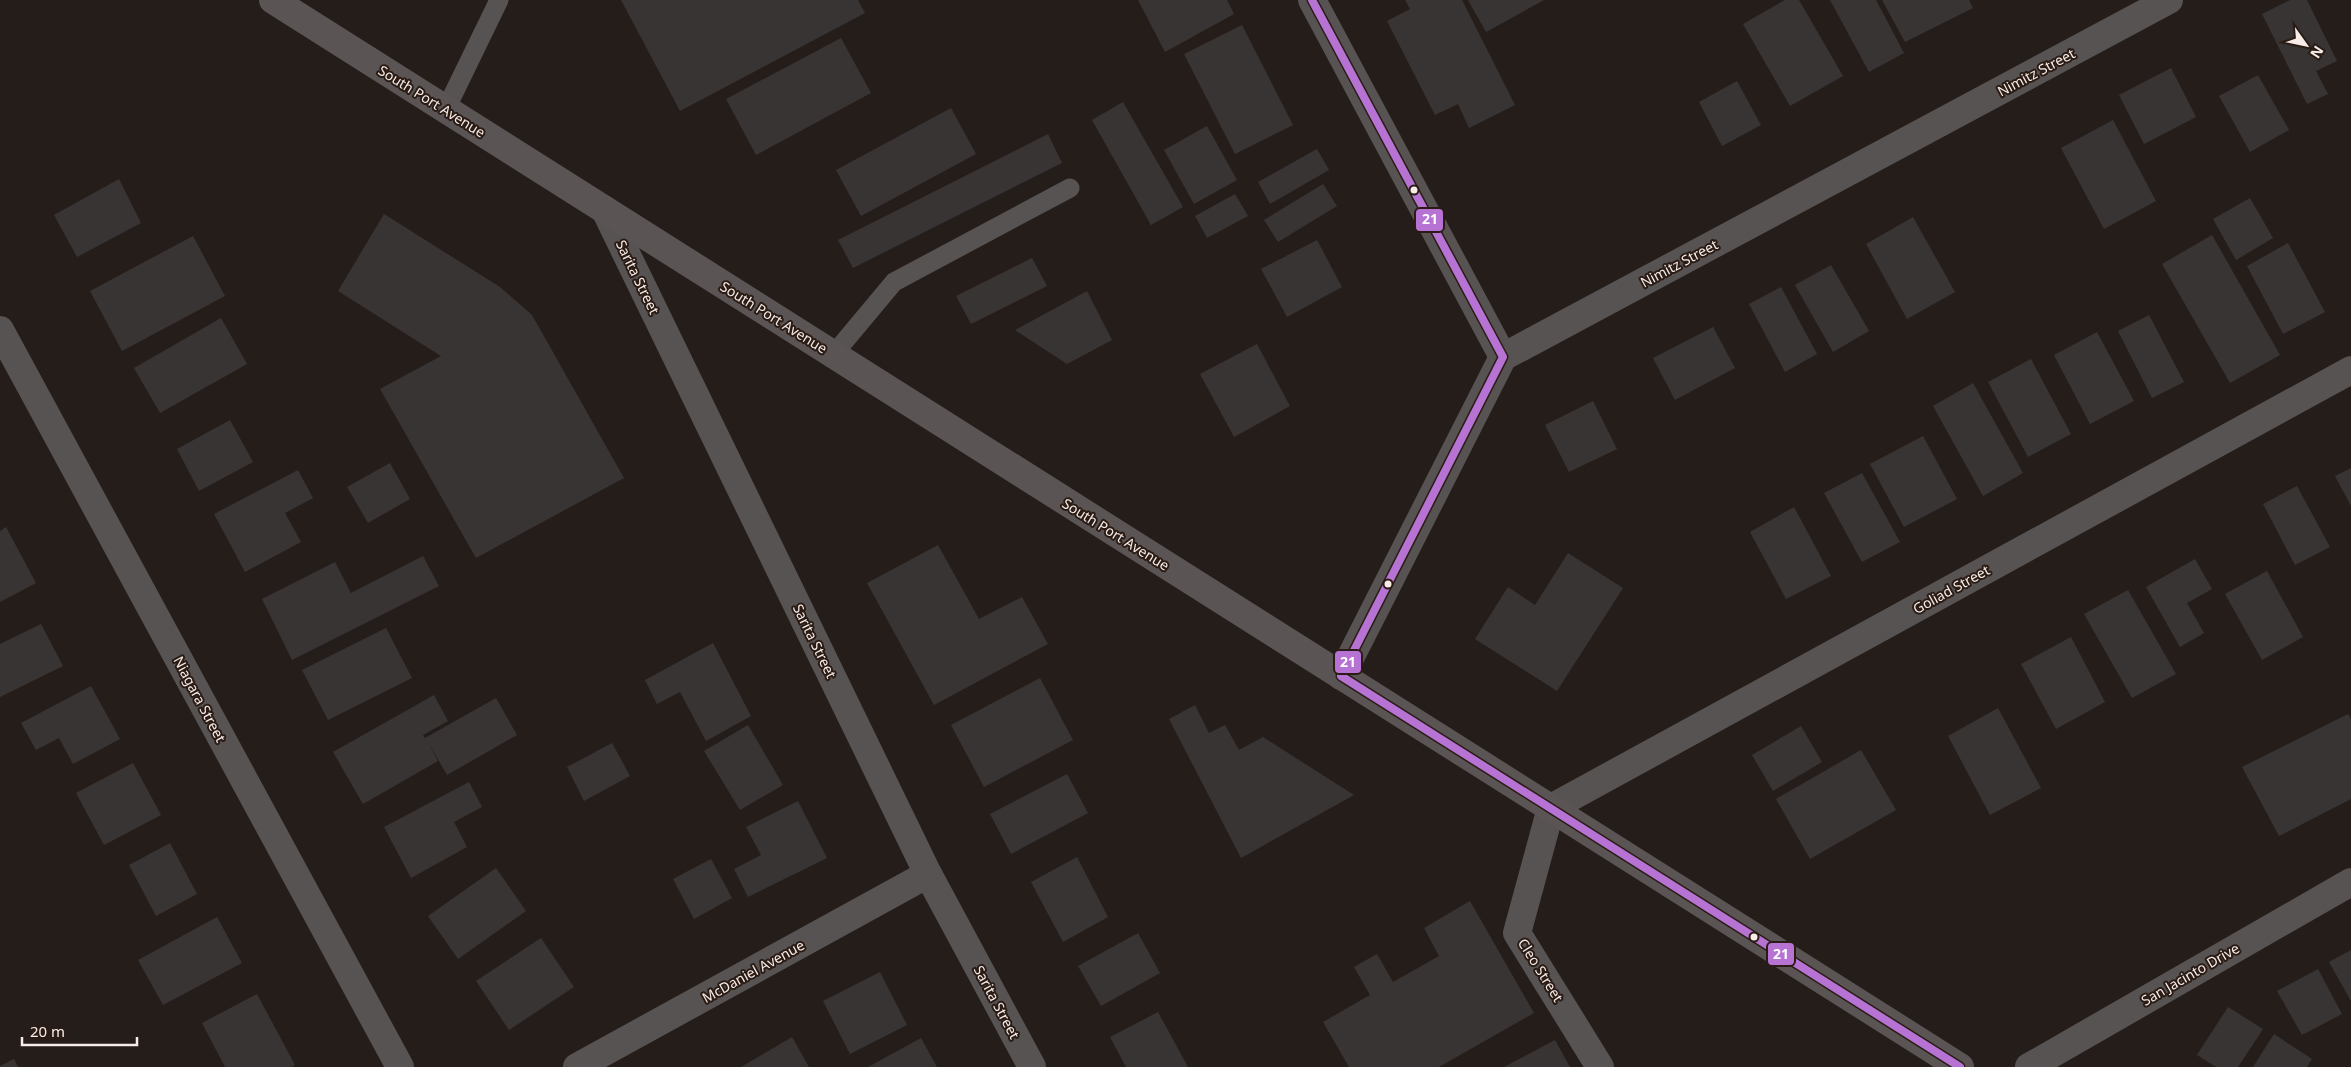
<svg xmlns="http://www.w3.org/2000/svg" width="2351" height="1067" font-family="'Noto Sans',sans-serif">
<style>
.building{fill:#393434}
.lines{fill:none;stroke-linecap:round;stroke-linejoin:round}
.service{stroke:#575352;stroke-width:19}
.minor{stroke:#575352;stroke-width:28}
.secondary{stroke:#5a5554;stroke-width:28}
.bus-1-casing{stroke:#2a1c15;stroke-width:11}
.bus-1{stroke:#b673d3;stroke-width:8}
.bus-dot{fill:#f7ece8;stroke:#2a1c15;stroke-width:2}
.labels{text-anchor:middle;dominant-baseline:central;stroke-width:4;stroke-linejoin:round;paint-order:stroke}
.street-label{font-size:14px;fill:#f7ece8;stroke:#2a1c15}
.line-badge{stroke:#2a1c15;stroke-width:2}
.badge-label{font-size:14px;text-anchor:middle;font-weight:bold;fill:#fff}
</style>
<rect width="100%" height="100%" fill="#251d1a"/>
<!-- building -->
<g class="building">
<polygon points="621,0 858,0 865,13 680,111"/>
<polygon points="1138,0 1227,0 1234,14 1165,52"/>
<polygon points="1405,0 1462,0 1515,105 1469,128 1458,104 1435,115 1387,21 1410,9"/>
<polygon points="1468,0 1544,0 1486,32"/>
<polygon points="1785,0 1799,0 1843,76 1790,106 1743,24"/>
<polygon points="1830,0 1876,0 1904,53 1869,72"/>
<polygon points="1882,0 1969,0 1973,8 1905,42"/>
<polygon points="2290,0 2307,0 2337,61 2316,71 2328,94 2307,104 2262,14"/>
<polygon points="1242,25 1293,125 1235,154 1184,54"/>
<polygon points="841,38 871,93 756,155 726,99"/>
<polygon points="2171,68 2196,117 2144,144 2119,95"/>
<polygon points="2258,75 2289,130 2250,152 2219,96"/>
<polygon points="1737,81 1761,125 1722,146 1699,102"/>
<polygon points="1123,102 1183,207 1151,225 1092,120"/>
<polygon points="951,108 976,154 861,216 836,170"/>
<polygon points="2113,120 2156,201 2104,229 2061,148"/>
<polygon points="1207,126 1237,180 1194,204 1164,150"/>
<polygon points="1048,134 1062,163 853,268 838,240"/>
<polygon points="1317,149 1329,170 1270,204 1258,182"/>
<polygon points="119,179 141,223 77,257 54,215"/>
<polygon points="1323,184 1337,206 1278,242 1264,220"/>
<polygon points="1235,194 1248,216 1207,238 1195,216"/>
<polygon points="2250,198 2273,238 2236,260 2213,219"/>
<polygon points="384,214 500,287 532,315 624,478 476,558 380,389 441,356 338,291"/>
<polygon points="1913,217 1955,292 1907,319 1866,244"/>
<polygon points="2212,235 2280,355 2230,383 2162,264"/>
<polygon points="193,236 225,296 122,351 90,291"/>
<polygon points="1317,240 1342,287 1287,317 1261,269"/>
<polygon points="2288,243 2325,312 2283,334 2247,266"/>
<polygon points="1032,258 1047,286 971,324 956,296"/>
<polygon points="1831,265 1869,331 1833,352 1795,285"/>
<polygon points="1781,287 1817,354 1785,372 1749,304"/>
<polygon points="1087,291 1112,340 1067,364 1015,330"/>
<polygon points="2149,315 2184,382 2152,398 2118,331"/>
<polygon points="221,318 247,364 160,413 134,368"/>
<polygon points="1713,327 1735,368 1675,400 1653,358"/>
<polygon points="2097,332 2134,401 2090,424 2054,355"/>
<polygon points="1257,344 1290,406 1234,437 1200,374"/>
<polygon points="2031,359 2071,434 2028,457 1988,382"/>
<polygon points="1973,383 2023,473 1983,496 1933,406"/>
<polygon points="1593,401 1617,449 1569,472 1545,425"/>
<polygon points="230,420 253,462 199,491 177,449"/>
<polygon points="1923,436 1957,499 1904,527 1870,464"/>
<polygon points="390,463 410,499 368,523 347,487"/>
<polygon points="2351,468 2351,506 2335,476"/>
<polygon points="298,470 313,498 285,513 301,542 245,572 214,514"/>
<polygon points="1862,473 1900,542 1862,562 1824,493"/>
<polygon points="2297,486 2330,547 2295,565 2263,504"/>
<polygon points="1794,507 1831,576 1786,599 1750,532"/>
<polygon points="6,527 36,583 0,602 0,531"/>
<polygon points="938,545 979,619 1022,597 1048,644 934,705 867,583"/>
<polygon points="1568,553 1623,588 1557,691 1475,639 1508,587 1535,605"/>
<polygon points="423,556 439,586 292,660 262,599 335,562 351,593"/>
<polygon points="2195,559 2212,589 2187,603 2204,633 2180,647 2146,587"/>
<polygon points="2267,571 2303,637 2262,660 2225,594"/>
<polygon points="2128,590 2176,674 2132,698 2084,614"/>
<polygon points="41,624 63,666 0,697 0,644"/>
<polygon points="386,628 412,678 328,720 302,670"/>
<polygon points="2071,637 2105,702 2056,729 2021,664"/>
<polygon points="713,643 751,716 706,741 680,692 657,704 645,680"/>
<polygon points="1040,678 1073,740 984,787 951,725"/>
<polygon points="91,686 120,739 73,764 59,738 36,750 21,723"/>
<polygon points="434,695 448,721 423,735 425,738 496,698 517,735 447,775 428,742 438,761 363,804 333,752"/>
<polygon points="1195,705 1209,733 1225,725 1239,750 1263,737 1354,795 1241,858 1169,719"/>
<polygon points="1998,708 2041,788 1990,815 1948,736"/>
<polygon points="2348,714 2351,719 2351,799 2279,836 2242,767"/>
<polygon points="748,725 783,785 740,810 704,751"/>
<polygon points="1801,726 1822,762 1773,791 1752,755"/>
<polygon points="612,743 630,776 584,801 567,767"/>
<polygon points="1861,750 1896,810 1810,859 1776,799"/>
<polygon points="133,763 161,815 104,845 76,793"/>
<polygon points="1067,774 1088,813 1011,854 990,814"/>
<polygon points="469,782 482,807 454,822 467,847 411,878 384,827"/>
<polygon points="798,801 827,858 748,897 734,869 761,855 746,827"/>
<polygon points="170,843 197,894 156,916 129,865"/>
<polygon points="1077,857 1108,917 1063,942 1031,882"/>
<polygon points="711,859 732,898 694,919 673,879"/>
<polygon points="496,868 526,911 458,959 428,916"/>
<polygon points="1470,901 1534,1013 1439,1067 1349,1067 1323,1022 1370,995 1354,967 1377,954 1393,982 1439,956 1424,928"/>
<polygon points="217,917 242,963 163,1005 138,960"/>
<polygon points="1138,933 1160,973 1101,1006 1078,966"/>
<polygon points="541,938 574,987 509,1030 476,981"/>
<polygon points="2351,950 2351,1001 2329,962"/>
<polygon points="2318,969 2342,1014 2302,1035 2277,991"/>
<polygon points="880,972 907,1025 850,1054 823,1001"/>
<polygon points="257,994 295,1065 292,1067 225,1067 202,1023"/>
<polygon points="2228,1007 2263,1029 2238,1067 2216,1067 2197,1055"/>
<polygon points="1158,1012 1188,1067 1126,1067 1110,1037"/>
<polygon points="2274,1034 2312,1059 2307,1067 2253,1067"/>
<polygon points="792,1037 809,1067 741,1067"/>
<polygon points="921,1038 937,1067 868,1067"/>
<polygon points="1555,1040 1570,1067 1504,1067"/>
<polygon points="14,1059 18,1067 0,1067 0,1066"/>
</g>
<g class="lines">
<!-- service -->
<g class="service">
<polyline points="446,109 499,0"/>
<polyline points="833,355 894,282 1070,188"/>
</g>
<!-- minor -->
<g class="minor">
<polyline points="1312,0 1503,357"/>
<polyline points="605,210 928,874 1032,1067"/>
<polyline points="0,330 400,1067"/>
<polyline points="1341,676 1503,357 2169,0"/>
<polyline points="577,1067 928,874"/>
<polyline points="1600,1067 1517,933 1551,808 2351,370"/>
<polyline points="2029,1067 2351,882"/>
</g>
<!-- secondary -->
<polyline class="secondary" points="273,0 1960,1067"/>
<!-- bus-1 casing -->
<g class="bus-1-casing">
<polyline id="bus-1" points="1312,0 1503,357 1341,676 1960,1067"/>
</g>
<!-- bus-1 -->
<use href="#bus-1" class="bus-1"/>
</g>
<!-- markers -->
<g class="bus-dot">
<circle cx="1414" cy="190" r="4.5"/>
<circle cx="1388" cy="584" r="4.5"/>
<circle cx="1754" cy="937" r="4.5"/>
</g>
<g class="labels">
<!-- street labels -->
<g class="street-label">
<text transform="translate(2036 72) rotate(-28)">Nimitz Street</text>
<text transform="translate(432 101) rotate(32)">South Port Avenue</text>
<text transform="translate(1679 263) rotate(-28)">Nimitz Street</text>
<text transform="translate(638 277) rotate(64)">Sarita Street</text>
<text transform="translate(774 317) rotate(32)">South Port Avenue</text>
<text transform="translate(1116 534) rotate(32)">South Port Avenue</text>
<text transform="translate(1951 589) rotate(-29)">Goliad Street</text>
<text transform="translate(815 641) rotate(64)">Sarita Street</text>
<text transform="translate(200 699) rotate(62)">Niagara Street</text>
<text transform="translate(1541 970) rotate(58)">Cleo Street</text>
<text transform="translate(753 971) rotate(-29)">McDaniel Avenue</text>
<text transform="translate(2190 974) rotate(-30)">San Jacinto Drive</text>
<text transform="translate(997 1002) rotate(62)">Sarita Street</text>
</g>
</g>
<g class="line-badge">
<rect x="1415" y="208" width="29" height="24" rx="5" fill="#b673d3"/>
<rect x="1334" y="650" width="28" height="24" rx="5" fill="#b673d3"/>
<rect x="1767" y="942" width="28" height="24" rx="5" fill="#b673d3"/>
</g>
<g class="badge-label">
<text x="1430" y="224">21</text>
<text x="1348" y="667">21</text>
<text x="1781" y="959">21</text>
</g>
<!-- north arrow -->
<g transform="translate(2306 45) rotate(123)" stroke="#2a1c15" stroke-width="4" paint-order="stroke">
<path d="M0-4L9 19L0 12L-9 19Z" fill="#f7ece8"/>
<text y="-8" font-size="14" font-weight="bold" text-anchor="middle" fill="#f7ece8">N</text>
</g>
<!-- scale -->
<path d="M22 1037v8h115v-8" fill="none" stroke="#f7ece8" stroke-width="2.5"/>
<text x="30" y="1037" font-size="15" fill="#f7ece8" stroke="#2a1c15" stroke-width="4" paint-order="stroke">20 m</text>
</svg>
